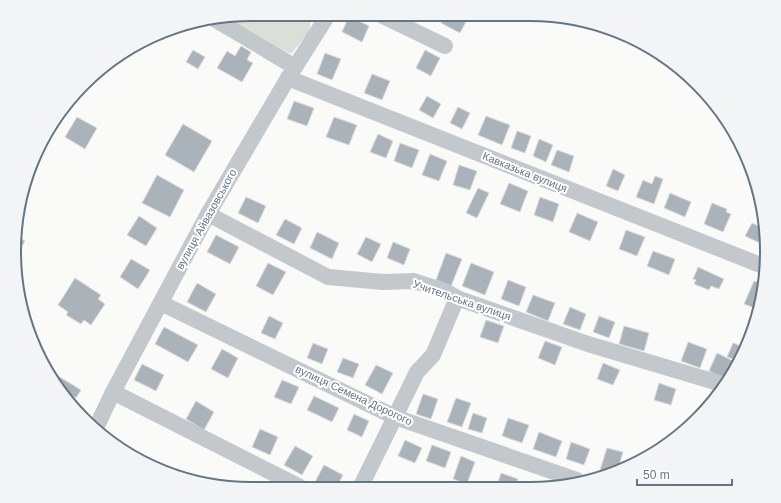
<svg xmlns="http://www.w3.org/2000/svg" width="781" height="503" font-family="Arial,sans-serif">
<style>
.green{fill:#dadfd7}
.building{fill:#aab3b9;stroke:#dcdcda}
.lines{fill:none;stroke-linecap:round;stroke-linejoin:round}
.minor{stroke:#c3c8cc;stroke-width:16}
.labels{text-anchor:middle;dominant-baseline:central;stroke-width:4;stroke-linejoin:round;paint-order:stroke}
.street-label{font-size:11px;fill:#657683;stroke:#fff}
.rim{fill:none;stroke:#657683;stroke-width:2}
</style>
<rect width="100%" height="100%" fill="#fafaf8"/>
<!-- green -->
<polygon class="green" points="252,14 312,14 309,32 291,54 222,19"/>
<!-- building -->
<g class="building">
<polygon points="444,15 463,15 468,18 460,33 441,23"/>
<polygon points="349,16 369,26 362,42 342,32"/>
<polygon points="241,46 251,52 247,60 253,63 242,82 217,68 227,51 235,56"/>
<polygon points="193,50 205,57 198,69 186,62"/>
<polygon points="425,50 440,58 431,76 416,68"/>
<polygon points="325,53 341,59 332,80 317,74"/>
<polygon points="372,74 390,81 382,100 364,93"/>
<polygon points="427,96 441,104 433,118 419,110"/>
<polygon points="294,101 314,108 307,126 287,119"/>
<polygon points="458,107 470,113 462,129 450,123"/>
<polygon points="486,116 510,125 502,145 478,135"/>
<polygon points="77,117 97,128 85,149 65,137"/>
<polygon points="334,117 357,125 349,145 326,137"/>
<polygon points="183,124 212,141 194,172 165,155"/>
<polygon points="517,131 531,136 525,153 511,148"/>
<polygon points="378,134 393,141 386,158 370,152"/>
<polygon points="539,139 553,145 546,162 533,156"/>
<polygon points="400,143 419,150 412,168 394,161"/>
<polygon points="557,150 574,156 569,172 551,165"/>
<polygon points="430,154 447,161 439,181 422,175"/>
<polygon points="459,165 477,171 470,190 453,185"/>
<polygon points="613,169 625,175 618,191 606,186"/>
<polygon points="157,175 184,190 170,217 142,203"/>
<polygon points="655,176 663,179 654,204 636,197 643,180 652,184"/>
<polygon points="509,183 528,191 520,212 500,204"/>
<polygon points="478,188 489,193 477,218 466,213"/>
<polygon points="670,193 691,202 685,217 664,208"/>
<polygon points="246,197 266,206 258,223 238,213"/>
<polygon points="540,197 559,204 553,222 534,215"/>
<polygon points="712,203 727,209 726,212 731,214 723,232 704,224"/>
<polygon points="577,213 598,222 590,241 569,232"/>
<polygon points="139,216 157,228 146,246 127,235"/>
<polygon points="285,219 302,228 294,244 276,235"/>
<polygon points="752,223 765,229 766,232 760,243 745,236"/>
<polygon points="626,230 645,237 637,256 619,249"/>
<polygon points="317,232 339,243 332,259 310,248"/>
<polygon points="216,235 239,247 230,264 207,252"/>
<polygon points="15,236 25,241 16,256 14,236"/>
<polygon points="366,237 381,244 372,262 357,254"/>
<polygon points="393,242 410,249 404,265 387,258"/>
<polygon points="653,251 675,259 669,275 647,266"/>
<polygon points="446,253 462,259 451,286 436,280"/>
<polygon points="131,259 150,270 138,289 120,277"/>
<polygon points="268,263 286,272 273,295 256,286"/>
<polygon points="471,263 494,272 485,295 462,286"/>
<polygon points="698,267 724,279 719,289 711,286 709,290 694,284 696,280 693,279"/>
<polygon points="75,278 101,295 98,299 105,304 91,325 84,320 81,324 66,315 68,312 58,305"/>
<polygon points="508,280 526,287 519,306 501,299"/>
<polygon points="754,281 760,283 757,309 744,304"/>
<polygon points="197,283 216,294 206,312 187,302"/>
<polygon points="533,295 555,303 548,321 526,312"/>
<polygon points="570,307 586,314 580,330 563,324"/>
<polygon points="269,316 283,323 275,339 261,333"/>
<polygon points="599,316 615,322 609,338 593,332"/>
<polygon points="486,320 504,326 498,343 480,337"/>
<polygon points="624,326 649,333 644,351 619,344"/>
<polygon points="164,327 198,345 188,362 155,344"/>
<polygon points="545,341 562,347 555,365 538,358"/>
<polygon points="688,342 707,349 700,368 681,361"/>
<polygon points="313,343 328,349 322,364 307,358"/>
<polygon points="733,343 741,346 735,360 727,357"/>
<polygon points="222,349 238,358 228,378 211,369"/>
<polygon points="717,353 735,362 725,379 709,371"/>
<polygon points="343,358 359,364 353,378 337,372"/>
<polygon points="603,363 620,370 613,385 597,379"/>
<polygon points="142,364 164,375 156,391 134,380"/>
<polygon points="376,365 393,373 382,394 365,385"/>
<polygon points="45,368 81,390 76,398 62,390"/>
<polygon points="282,380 299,387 291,404 274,397"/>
<polygon points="659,383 676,389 671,405 654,400"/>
<polygon points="423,394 438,399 431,419 416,414"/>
<polygon points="314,396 339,408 332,422 307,410"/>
<polygon points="456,398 471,403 462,427 447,422"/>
<polygon points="196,401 214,412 204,430 186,419"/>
<polygon points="473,413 487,418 482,433 468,429"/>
<polygon points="354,414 369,421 362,437 347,430"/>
<polygon points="508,418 529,425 522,443 502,436"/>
<polygon points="260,429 278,437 270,455 252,447"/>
<polygon points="539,432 562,441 556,457 533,449"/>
<polygon points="405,440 422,448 415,463 398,456"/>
<polygon points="571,442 590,449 584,465 566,459"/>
<polygon points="432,445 451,452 445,468 426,461"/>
<polygon points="295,446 313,456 302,475 284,465"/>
<polygon points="607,448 623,452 618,469 607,472 600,470"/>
<polygon points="461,456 475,462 467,484 453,479"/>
<polygon points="634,458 640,460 634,465 632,465"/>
<polygon points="324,465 343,475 336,488 324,487 315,482"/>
<polygon points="501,473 518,479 515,488 496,488"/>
</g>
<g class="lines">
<!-- minor -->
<g class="minor">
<polyline points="381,15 445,46"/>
<polyline points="216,20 295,67"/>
<polyline points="288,78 763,266"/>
<polyline points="208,214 328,277 383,282 414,281 445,291 457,298 588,344 722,384"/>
<polyline points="161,303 395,417 577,480"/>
<polyline points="113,392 300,487"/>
<polyline points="95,430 113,392 208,214 288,78 328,15"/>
<polyline points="360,488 417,372 433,355 457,298"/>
</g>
</g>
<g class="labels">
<!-- street labels -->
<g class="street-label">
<text transform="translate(525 172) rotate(22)">Кавказька вулиця</text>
<text transform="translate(206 219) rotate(-61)">вулиця Айвазовського</text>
<text transform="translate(462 300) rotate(19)">Учительська вулиця</text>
<text transform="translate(354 395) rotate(25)">вулиця Семена Дорогого</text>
</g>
</g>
<!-- crop -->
<path d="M0 0H781V503H0ZM251 21H530A230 230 0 0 1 760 251V252A230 230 0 0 1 530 482H251A230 230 0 0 1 21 252V251A230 230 0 0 1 251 21Z" fill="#f3f4f5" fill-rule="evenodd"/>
<path class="rim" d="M251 21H530A230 230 0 0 1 760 251V252A230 230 0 0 1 530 482H251A230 230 0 0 1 21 252V251A230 230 0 0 1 251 21Z"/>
<!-- scale -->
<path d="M637 479v6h95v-6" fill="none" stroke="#657683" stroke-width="2"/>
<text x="643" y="479" font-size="12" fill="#657683" stroke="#ffffff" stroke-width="3" paint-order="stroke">50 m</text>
</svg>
